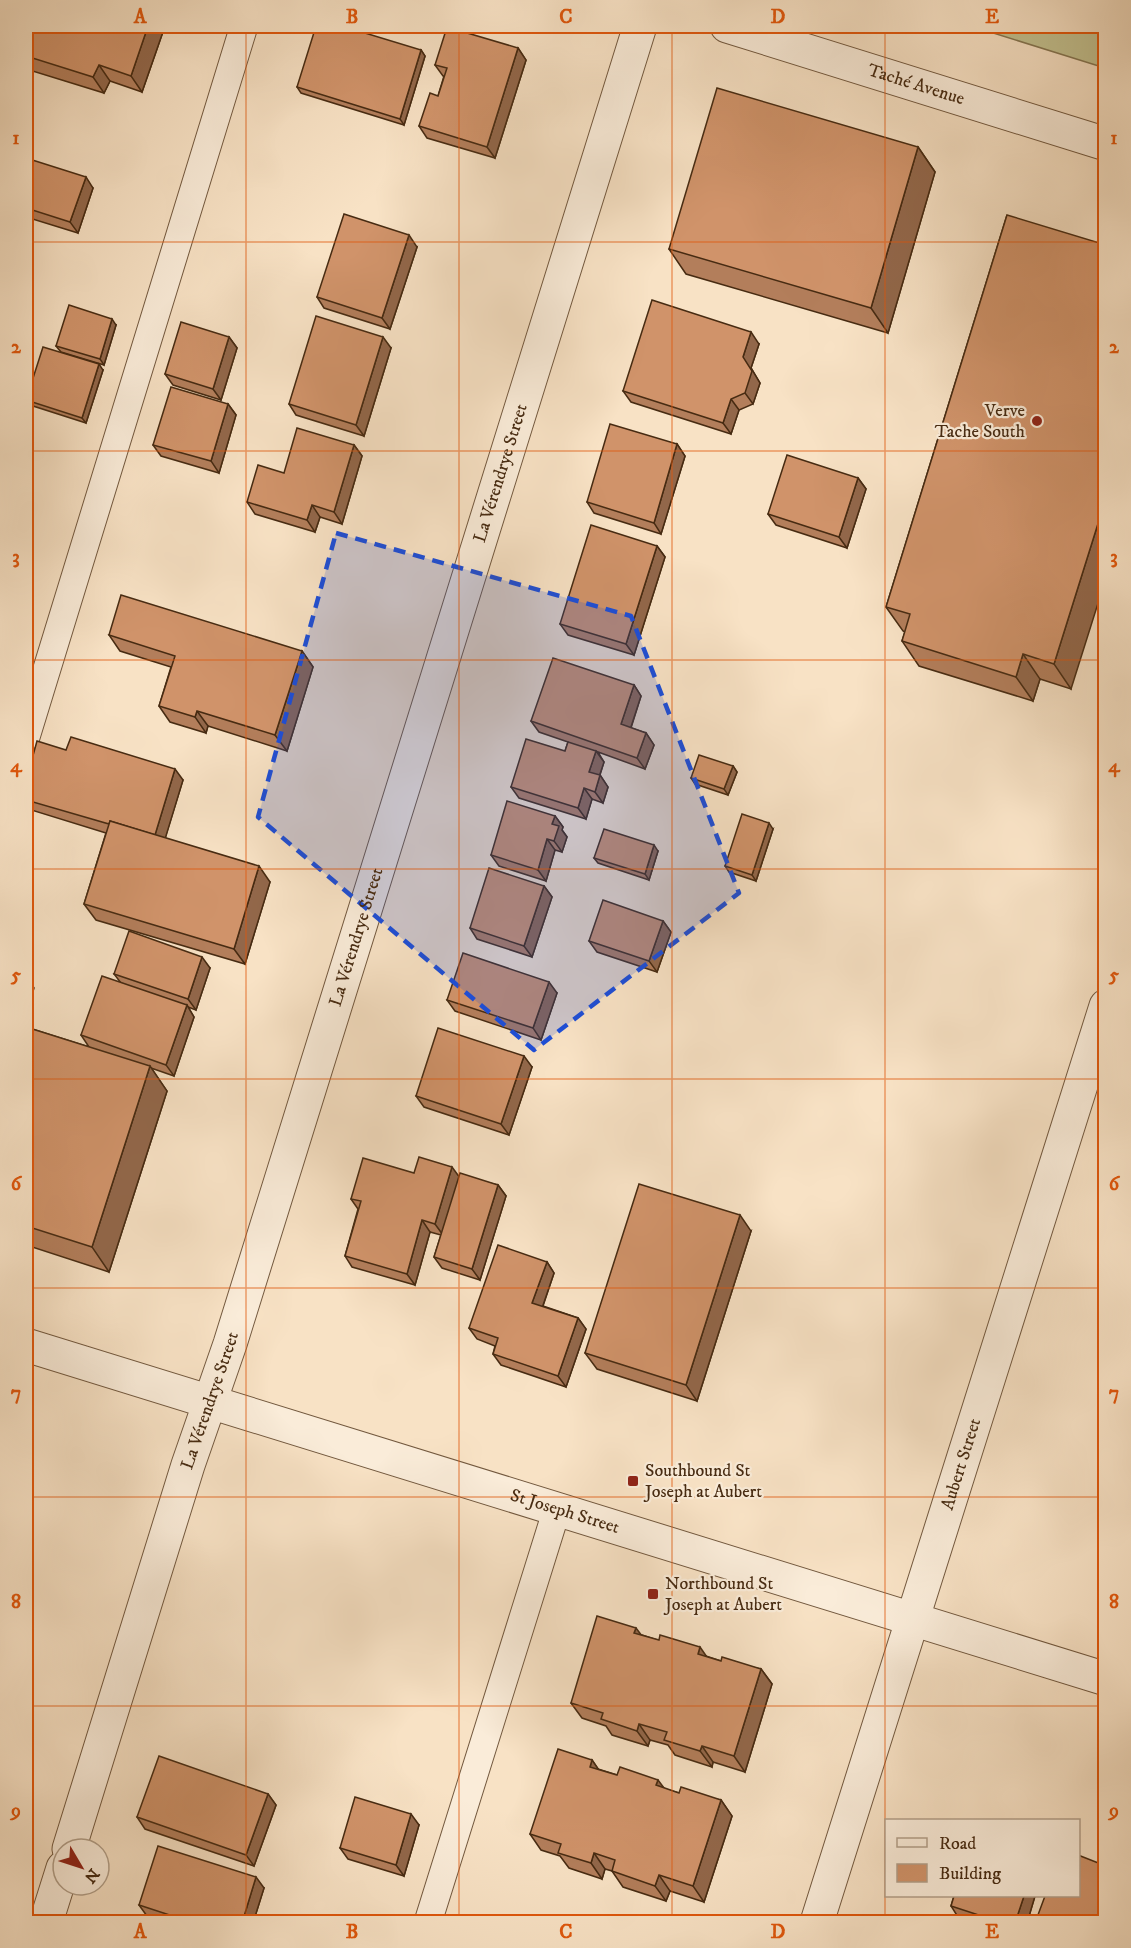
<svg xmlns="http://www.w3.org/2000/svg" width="1131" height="1948" font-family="'IM FELL DW Pica',serif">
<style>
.green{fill:#c3c291;stroke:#857652;stroke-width:1.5}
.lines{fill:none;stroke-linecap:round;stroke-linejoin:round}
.service-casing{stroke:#73593f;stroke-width:29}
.minor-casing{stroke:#73593f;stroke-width:35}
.service{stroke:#faecd9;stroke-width:27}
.minor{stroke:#faecd9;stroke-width:33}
.wall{fill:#b37e5b;stroke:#472b12;stroke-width:1.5}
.shaded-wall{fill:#92674a;stroke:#472b12;stroke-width:1.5}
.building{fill:#d0936a;stroke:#472b12;stroke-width:1.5}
.marked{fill:#1d4ed8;fill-opacity:0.2;stroke:#1d4ed8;stroke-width:4.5;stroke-dasharray:12 8;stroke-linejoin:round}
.grid{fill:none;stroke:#e0570c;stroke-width:1.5;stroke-opacity:0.55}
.poi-dot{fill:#8f2418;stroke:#faecd9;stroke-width:2}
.labels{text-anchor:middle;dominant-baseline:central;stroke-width:4.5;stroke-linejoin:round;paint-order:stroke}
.street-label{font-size:18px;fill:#472b12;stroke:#faecd9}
.poi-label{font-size:18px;fill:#472b12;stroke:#faecd9;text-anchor:start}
.neatline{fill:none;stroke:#e0570c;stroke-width:2}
.grid-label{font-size:20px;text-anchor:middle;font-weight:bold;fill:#e0570c}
</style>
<rect width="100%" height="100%" fill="#f8e2c5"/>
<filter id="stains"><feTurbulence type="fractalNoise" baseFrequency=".00333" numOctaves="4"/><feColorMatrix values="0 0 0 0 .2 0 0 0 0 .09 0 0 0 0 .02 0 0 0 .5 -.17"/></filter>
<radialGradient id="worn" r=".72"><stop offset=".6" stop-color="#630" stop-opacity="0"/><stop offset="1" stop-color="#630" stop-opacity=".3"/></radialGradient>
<!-- green -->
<polygon class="green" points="971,26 1105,26 1105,68"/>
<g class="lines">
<!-- service casing -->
<g class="service-casing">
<g id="service">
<polyline points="26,737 244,26"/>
<polyline points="428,1922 557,1509"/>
</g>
</g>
<!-- minor casing -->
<g class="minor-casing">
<g id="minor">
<path id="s1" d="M727 26 1106 144"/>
<path id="s2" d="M26 1345 1106 1679"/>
<path id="s3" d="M69 1849 188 1465 230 1344 640 26"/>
<polyline points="46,1922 63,1868"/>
<path id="s4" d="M817 1922 1106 1006"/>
</g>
</g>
<!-- service -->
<use href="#service" class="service"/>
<!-- minor -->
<use href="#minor" class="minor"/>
</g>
<!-- wall -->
<g class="wall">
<polygon points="26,26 165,26 142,92 110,81 104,93 26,69"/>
<polygon points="518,48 526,60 495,158 427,138 419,126 438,96 444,76 443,76 435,65"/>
<polygon points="421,50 425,56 404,125 301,93 297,87"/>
<polygon points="918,147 935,172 888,333 686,274 669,249"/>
<polygon points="26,158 93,188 78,233 26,217"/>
<polygon points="1007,215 1071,689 1040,679 1033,701 919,666 902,641 905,632 903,631 886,607"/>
<polygon points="417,247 390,329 324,308 317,297"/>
<polygon points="116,325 104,365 61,352 56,346"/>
<polygon points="229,337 237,348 221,400 173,385 165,374"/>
<polygon points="759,344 751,368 760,383 753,404 739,410 731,434 631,402 623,391"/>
<polygon points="391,348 364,436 296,415 289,404"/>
<polygon points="103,370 86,423 30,405 26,400"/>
<polygon points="228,404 236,415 219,473 161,456 153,445"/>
<polygon points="677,444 685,456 661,534 594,513 587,502"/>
<polygon points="354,445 362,456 342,524 320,517 315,532 255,514 247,502 284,473"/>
<polygon points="858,478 866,489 847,548 776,525 768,514"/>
<polygon points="657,546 665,557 634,655 568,635 560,624"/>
<polygon points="109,635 302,651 313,667 287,751 208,726 206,733 170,722 159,706 171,667 120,651"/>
<polygon points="634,685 641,696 631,728 646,733 654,745 645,769 598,752 604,762 600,775 608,787 603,803 592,799 586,819 519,798 511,787 565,751 568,742 539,732 531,721"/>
<polygon points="66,750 183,780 165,838 270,882 245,964 96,920 84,904 106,833 28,809 26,805 26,781"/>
<polygon points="733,766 737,772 728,795 695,784 691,778"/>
<polygon points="555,816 563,827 562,830 567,837 562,852 555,850 546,881 499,866 491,855"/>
<polygon points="773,829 756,881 729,872 725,866"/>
<polygon points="658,851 649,880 598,863 594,858"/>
<polygon points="544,886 552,897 532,957 477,939 470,928"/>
<polygon points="663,921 671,932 657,972 597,952 589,941"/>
<polygon points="210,968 196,1010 188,1007 194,1017 174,1076 151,1068 167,1091 109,1272 26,1245 26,1027 89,1047 81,1035 121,983 114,974"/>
<polygon points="557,993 541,1040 455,1011 447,1000"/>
<polygon points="532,1067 509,1135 424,1107 416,1096"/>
<polygon points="414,1173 459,1176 498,1185 506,1196 480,1280 442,1268 434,1257 441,1235 430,1232 415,1285 352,1267 345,1256 358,1209 351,1199"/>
<polygon points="751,1231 697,1401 597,1369 585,1353"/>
<polygon points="547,1262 554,1273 543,1306 578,1318 586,1329 566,1387 501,1365 493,1354 495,1346 477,1339 469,1328"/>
<polygon points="642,1635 721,1661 761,1669 772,1684 745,1772 713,1762 712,1767 675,1755 668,1745 650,1740 648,1746 612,1735 606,1726 582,1718 571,1703"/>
<polygon points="592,1760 598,1769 617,1775 679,1793 721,1800 732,1816 704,1902 670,1891 666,1901 623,1887 612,1871 605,1869 602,1879 569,1868 560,1856 541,1850 530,1834"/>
<polygon points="268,1794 276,1805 254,1866 145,1829 137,1817"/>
<polygon points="419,1825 404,1876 348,1859 340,1848"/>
<polygon points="264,1888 253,1923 166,1923 147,1916 139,1905"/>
<polygon points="954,1896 1035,1896 1027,1923 976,1923 958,1917 951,1906"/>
</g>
<!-- shaded-wall -->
<g class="shaded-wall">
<polygon points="148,26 165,26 142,92 131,76"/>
<polygon points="518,48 526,60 495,158 487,147"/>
<polygon points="421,50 425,56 404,125 400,119"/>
<polygon points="99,65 110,81 104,93 93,77"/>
<polygon points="918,147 935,172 888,333 871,308"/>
<polygon points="86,177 93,188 78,233 70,222"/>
<polygon points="409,235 417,247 390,329 382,318"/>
<polygon points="112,319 116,325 104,365 100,359"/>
<polygon points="751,332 759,344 751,368 760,383 753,404 745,393 743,357"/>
<polygon points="229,337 237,348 221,400 213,389"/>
<polygon points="383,337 391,348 364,436 356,425"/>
<polygon points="99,364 103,370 86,423 82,418"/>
<polygon points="731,399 739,410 731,434 723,423"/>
<polygon points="228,404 236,415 219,473 211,461"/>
<polygon points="677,444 685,456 661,534 654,523"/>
<polygon points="354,445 362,456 342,524 334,512"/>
<polygon points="858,478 866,489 847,548 839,537"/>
<polygon points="1106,498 1106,578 1071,689 1054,664"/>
<polygon points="312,505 320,517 315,532 307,520"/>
<polygon points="657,546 665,557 634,655 626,644"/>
<polygon points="302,651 313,667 287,751 275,735"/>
<polygon points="1023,654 1040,679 1033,701 1016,677"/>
<polygon points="634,685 641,696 628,736 621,724"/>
<polygon points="197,711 208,726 206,733 195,717"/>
<polygon points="646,733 654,745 645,769 637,758"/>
<polygon points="596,751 604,762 597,783 589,772"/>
<polygon points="733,766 737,772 728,795 724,789"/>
<polygon points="175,769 183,780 162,849 154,838"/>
<polygon points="600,775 608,787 603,803 595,792"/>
<polygon points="584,788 592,799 586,819 578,808"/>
<polygon points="555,816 563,827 562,830 567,837 562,852 554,841 552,824"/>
<polygon points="769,823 773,829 756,881 752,875"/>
<polygon points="547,839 555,850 546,881 538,870"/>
<polygon points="654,845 658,851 649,880 645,874"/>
<polygon points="259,866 270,882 245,964 234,949"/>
<polygon points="544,886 552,897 532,957 524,946"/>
<polygon points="663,921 671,932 657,972 649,961"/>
<polygon points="202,957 210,968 196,1010 188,999"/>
<polygon points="30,982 34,988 26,1016 26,997"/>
<polygon points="549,982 557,993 541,1040 533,1028"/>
<polygon points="187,1005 194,1017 174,1076 166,1065"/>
<polygon points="524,1056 532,1067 509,1135 501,1124"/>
<polygon points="150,1066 167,1091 109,1272 92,1247"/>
<polygon points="452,1167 460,1178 443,1235 435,1224"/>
<polygon points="498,1185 506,1196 480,1280 472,1269"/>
<polygon points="740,1215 751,1231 697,1401 686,1385"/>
<polygon points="422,1220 430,1232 415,1285 407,1274"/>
<polygon points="547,1262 554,1273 540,1314 532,1303"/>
<polygon points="578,1318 586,1329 566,1387 558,1376"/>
<polygon points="636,1628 648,1644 634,1633"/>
<polygon points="700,1647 711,1663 698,1654"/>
<polygon points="761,1669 772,1684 745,1772 734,1756"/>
<polygon points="639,1724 650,1740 648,1746 637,1731"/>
<polygon points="702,1746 713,1762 712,1767 700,1751"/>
<polygon points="592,1760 603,1776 590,1767"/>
<polygon points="658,1780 670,1796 656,1785"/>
<polygon points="268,1794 276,1805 254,1866 246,1855"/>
<polygon points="721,1800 732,1816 704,1902 693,1886"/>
<polygon points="411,1814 419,1825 404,1876 396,1865"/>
<polygon points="594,1853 605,1869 602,1879 591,1863"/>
<polygon points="1106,1873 1106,1901 1098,1891"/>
<polygon points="659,1875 670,1891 666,1901 655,1886"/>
<polygon points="256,1877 264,1888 253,1923 242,1923"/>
<polygon points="1024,1896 1035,1896 1027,1923 1015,1923"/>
</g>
<!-- building -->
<g class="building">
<polygon points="26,26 148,26 131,76 99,65 93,77 26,56"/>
<polygon points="316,26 342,26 421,50 400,119 297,87"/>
<polygon points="447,27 518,48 487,147 419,126 430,93 438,96 447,68 435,65"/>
<polygon points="717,88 918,147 871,308 669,249"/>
<polygon points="26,158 86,177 70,222 26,208"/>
<polygon points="344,214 409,235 382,318 317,297"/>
<polygon points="1007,215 1106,245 1106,498 1054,664 1023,654 1016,677 902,641 910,614 886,607"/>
<polygon points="652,300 751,332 743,357 752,371 745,393 731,399 723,423 623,391"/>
<polygon points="69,305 112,319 100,359 56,346"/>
<polygon points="316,316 383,337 356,425 289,404"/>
<polygon points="181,322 229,337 213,389 165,374"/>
<polygon points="43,347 99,364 82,418 26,400"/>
<polygon points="171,387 228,404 211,461 153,445"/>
<polygon points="610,424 677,444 654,523 587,502"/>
<polygon points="297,428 354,445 334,512 312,505 307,520 247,502 258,465 284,473"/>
<polygon points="787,455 858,478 839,537 768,514"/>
<polygon points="591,525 657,546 626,644 560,624"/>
<polygon points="121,595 302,651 275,735 197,711 195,717 159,706 175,656 109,635"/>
<polygon points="553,658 634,685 621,724 646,733 637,758 531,721"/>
<polygon points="71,737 175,769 155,835 110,821 109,824 26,800 26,781 37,741 66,750"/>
<polygon points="526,739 565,751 568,742 596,751 589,772 600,775 595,792 584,788 578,808 511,787"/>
<polygon points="699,755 733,766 724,789 691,778"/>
<polygon points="507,801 555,816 552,824 559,826 554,841 547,839 538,870 491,855"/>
<polygon points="742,814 769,823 752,875 725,866"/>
<polygon points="110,821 259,866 234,949 84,904"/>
<polygon points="604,829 654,845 645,874 594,858"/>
<polygon points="489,868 544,886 524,946 470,928"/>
<polygon points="603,900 663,921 649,961 589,941"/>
<polygon points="129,931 202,957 188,999 114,974"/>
<polygon points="463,953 549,982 533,1028 447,1000"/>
<polygon points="102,976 187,1005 166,1065 81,1035"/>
<polygon points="26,980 30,982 26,997"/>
<polygon points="26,1027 150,1066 92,1247 26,1226"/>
<polygon points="438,1028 524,1056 501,1124 416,1096"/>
<polygon points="419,1157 452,1167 435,1224 422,1220 407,1274 345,1256 361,1201 351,1199 363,1158 414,1173"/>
<polygon points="460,1173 498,1185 472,1269 434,1257"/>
<polygon points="639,1184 740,1215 686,1385 585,1353"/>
<polygon points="498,1245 547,1262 532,1303 578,1318 558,1376 493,1354 498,1338 469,1328"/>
<polygon points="597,1616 636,1628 634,1633 659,1640 660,1635 700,1647 698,1654 721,1661 722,1657 761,1669 734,1756 702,1746 700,1751 664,1740 667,1732 639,1724 637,1731 601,1719 603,1713 571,1703"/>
<polygon points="558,1749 592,1760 590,1767 617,1775 620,1767 658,1780 656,1785 679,1793 681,1787 721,1800 693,1886 659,1875 655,1886 612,1871 615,1860 594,1853 591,1863 558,1853 561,1844 530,1834"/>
<polygon points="159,1756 268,1794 246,1855 137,1817"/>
<polygon points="355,1797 411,1814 396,1865 340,1848"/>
<polygon points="158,1846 256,1877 242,1923 194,1923 139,1905"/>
<polygon points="1078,1855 1106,1866 1106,1873 1098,1891 1106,1893 1106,1923 1035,1923 1045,1896 1078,1896"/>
<polygon points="954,1896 1024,1896 1015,1923 1003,1923 951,1906"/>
<polygon points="617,1915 635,1923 614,1923"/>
</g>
<!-- marked area -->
<path class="marked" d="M336 533 631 616 739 893 534 1050 258 817Z"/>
<!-- grid -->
<path class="grid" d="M246 26V1922M459 26V1922M672 26V1922M885 26V1922M26 242H1106M26 451H1106M26 660H1106M26 869H1106M26 1079H1106M26 1288H1106M26 1497H1106M26 1706H1106"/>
<!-- markers -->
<g class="poi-dot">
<circle cx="1037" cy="421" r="6"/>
<rect x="627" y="1475" width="12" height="12" rx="3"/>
<rect x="647" y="1588" width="12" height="12" rx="3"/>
</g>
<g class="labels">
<!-- street labels -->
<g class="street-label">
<text stroke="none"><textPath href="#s1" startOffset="198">Taché Avenue</textPath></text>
<text stroke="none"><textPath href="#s3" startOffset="1442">La Vérendrye Street</textPath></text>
<text stroke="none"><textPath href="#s3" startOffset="956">La Vérendrye Street</textPath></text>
<text stroke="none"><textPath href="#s3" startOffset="470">La Vérendrye Street</textPath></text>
<text stroke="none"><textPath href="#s4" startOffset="480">Aubert Street</textPath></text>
<text stroke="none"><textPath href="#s2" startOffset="564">St Joseph Street</textPath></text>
</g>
<!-- poi labels -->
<g class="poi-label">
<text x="1025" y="411" text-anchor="end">Verve<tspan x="1025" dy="21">Tache South</tspan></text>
<text x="645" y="1471">Southbound St<tspan x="645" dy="21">Joseph at Aubert</tspan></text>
<text x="665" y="1584">Northbound St<tspan x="665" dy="21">Joseph at Aubert</tspan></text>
</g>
</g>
<!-- margin -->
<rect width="1131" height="1948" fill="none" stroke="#f8e2c5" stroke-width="66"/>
<!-- legend -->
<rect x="885" y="1819" width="195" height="78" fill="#faecd9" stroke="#b29f89" stroke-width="1.5"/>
<rect x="897" y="1838" width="30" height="9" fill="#faecd9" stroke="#b29f89" stroke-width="1.5"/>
<text x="939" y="1849" font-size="18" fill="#472b12">Road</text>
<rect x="897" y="1864" width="30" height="18" fill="#d0936a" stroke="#b29f89" stroke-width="1.5"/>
<text x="939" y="1879" font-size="18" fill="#472b12">Building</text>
<!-- north arrow -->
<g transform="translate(81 1867) rotate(129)"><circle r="28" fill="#faecd9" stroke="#b29f89" stroke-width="1.5"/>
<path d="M0-4.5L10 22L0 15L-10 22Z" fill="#8f2418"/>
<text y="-9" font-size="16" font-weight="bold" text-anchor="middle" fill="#472b12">N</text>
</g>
<rect x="33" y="33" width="1065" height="1882" class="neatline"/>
<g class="grid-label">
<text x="140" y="23">A</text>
<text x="352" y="23">B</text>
<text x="566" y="23">C</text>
<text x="778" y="23">D</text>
<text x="992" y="23">E</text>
<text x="16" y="144">1</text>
<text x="1114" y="144">1</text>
<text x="16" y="353">2</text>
<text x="1114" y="353">2</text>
<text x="16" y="563">3</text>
<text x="1114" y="563">3</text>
<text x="16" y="772">4</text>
<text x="1114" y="772">4</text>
<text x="16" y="981">5</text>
<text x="1114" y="981">5</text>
<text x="16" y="1190">6</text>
<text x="1114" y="1190">6</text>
<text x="16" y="1399">7</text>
<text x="1114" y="1399">7</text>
<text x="16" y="1608">8</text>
<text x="1114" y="1608">8</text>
<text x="16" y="1817">9</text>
<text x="1114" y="1817">9</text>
<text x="140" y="1938">A</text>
<text x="352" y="1938">B</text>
<text x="566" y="1938">C</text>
<text x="778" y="1938">D</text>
<text x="992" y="1938">E</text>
</g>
<rect width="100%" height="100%" filter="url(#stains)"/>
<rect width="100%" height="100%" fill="url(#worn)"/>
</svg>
